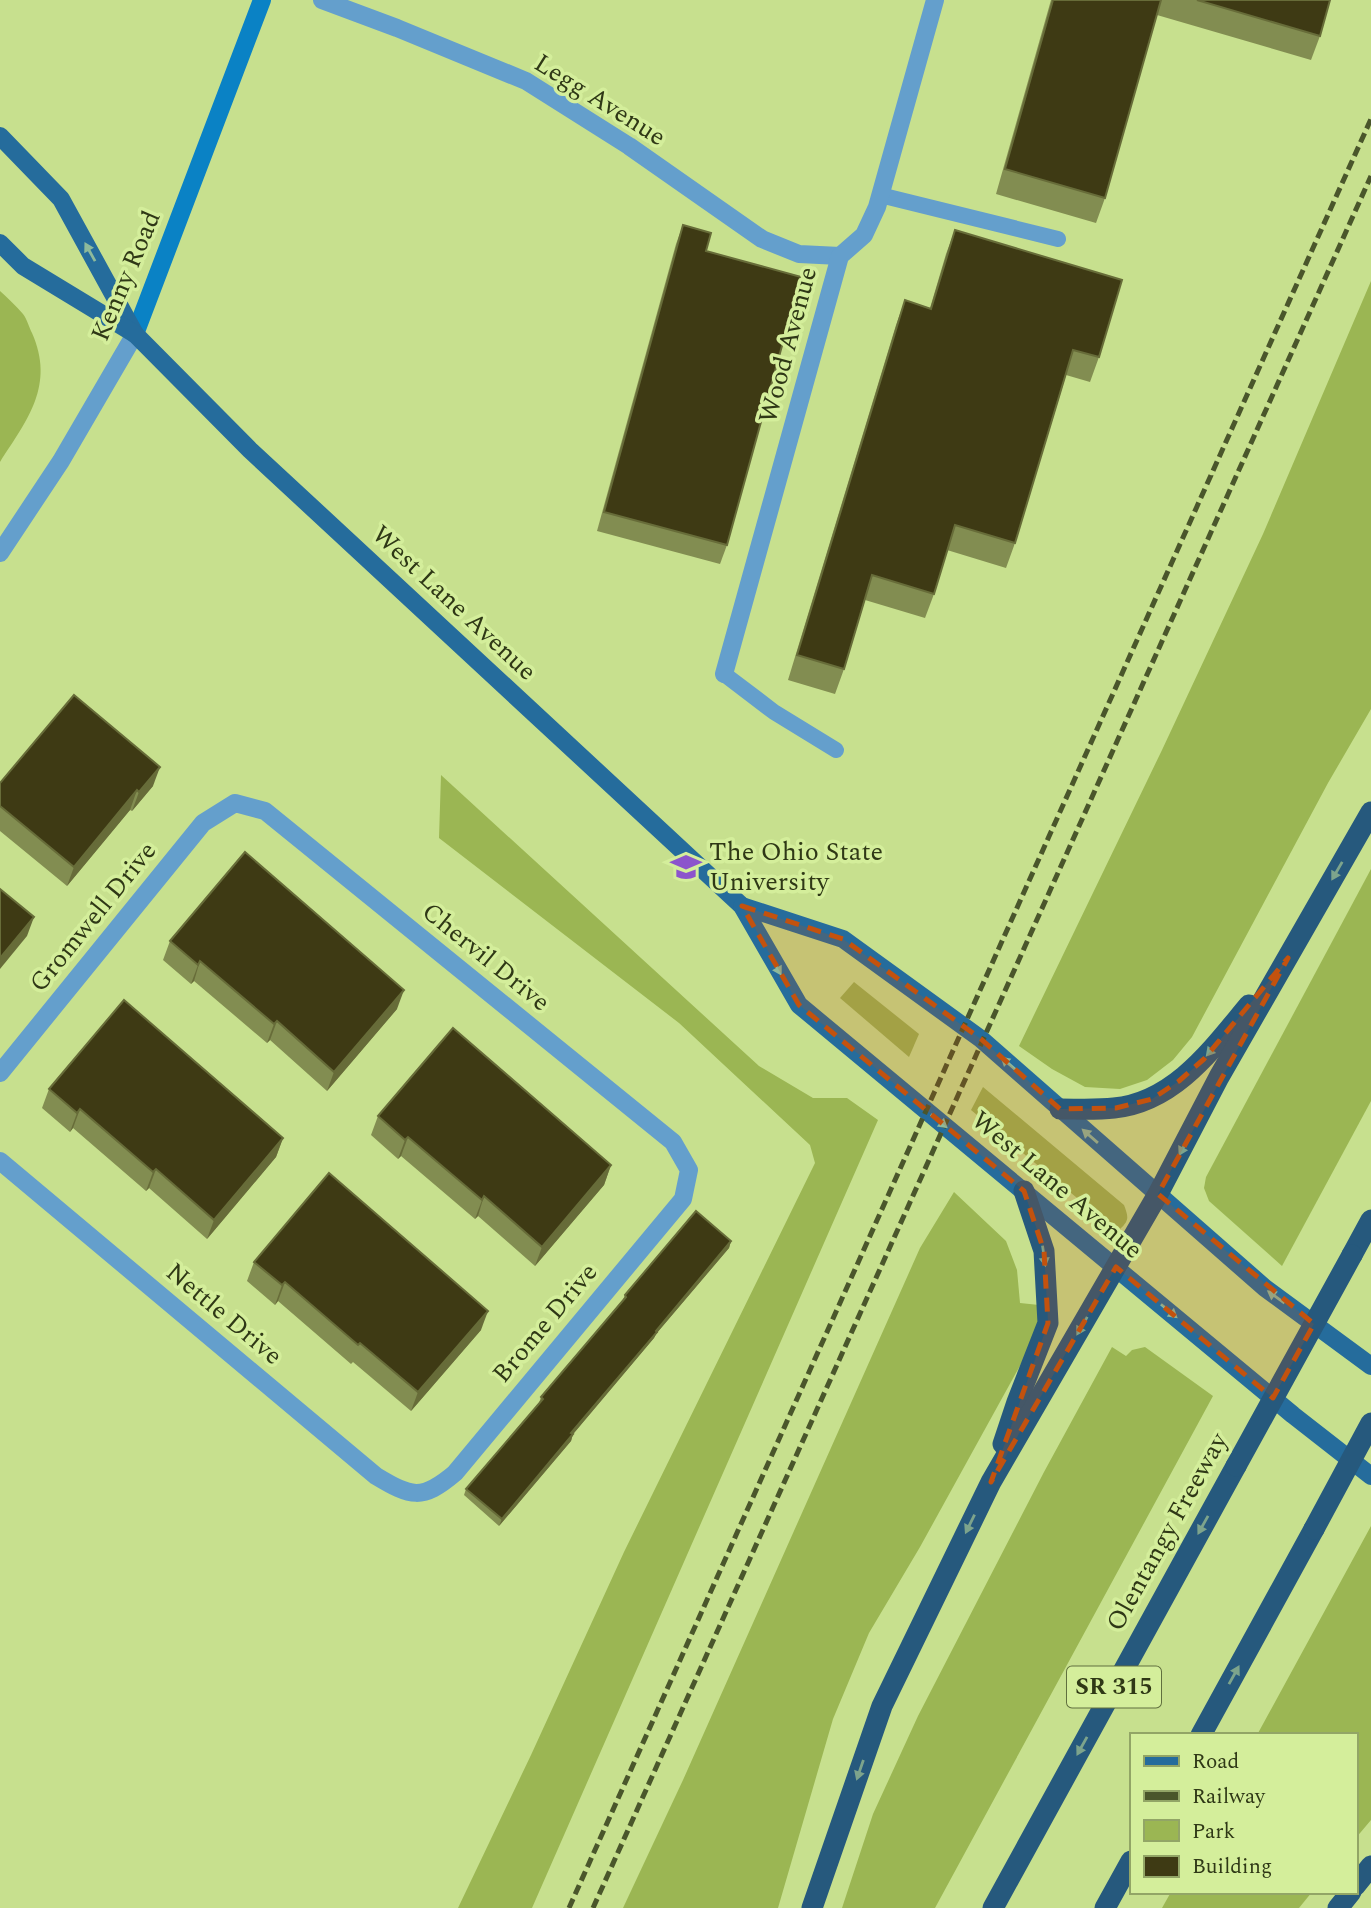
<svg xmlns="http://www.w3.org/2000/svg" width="1371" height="1908" font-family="Spectral,serif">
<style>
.green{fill:#9bb653}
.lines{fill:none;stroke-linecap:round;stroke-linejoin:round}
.service{stroke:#649fcc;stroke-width:16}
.minor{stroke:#649fcc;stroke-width:18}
.tertiary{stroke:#649fcc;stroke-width:18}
.secondary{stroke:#0a82c5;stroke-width:18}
.primary{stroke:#256c9c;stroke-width:18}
.motorway{stroke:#26597d;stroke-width:21}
.rail{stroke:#4a562b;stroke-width:5;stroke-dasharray:10 5;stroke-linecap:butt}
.motorway-bridge{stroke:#26597d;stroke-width:21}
.wall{fill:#828d51}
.shaded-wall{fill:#676c39}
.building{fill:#3e3a14;stroke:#676c39;stroke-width:2}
.oneway{fill:#8eba9b}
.oneway2{fill:#7da48c}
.marked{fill:#c3520e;fill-opacity:0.2;stroke:#c3520e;stroke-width:5;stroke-dasharray:14 9;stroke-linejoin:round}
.labels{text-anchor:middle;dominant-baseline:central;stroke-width:7;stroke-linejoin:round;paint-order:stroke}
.shield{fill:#d4ee9b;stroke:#606f3e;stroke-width:2}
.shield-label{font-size:24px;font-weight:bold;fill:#2f3816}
.street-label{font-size:26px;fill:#2f3816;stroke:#d4ee9b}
.poi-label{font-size:26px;fill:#2f3816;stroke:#d4ee9b;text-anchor:start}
</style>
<rect width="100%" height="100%" fill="#c7e08e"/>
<!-- green -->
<g class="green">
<polygon points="1371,281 1371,709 1328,783 1192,1037 1173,1060 1147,1080 1120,1089 1085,1087 1052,1069 1019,1046 1162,750 1263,534"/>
<path d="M0 291C8 298 16 306 23 314 27 319 29 327 32 333 55 385 28 419 0 462Z"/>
<polygon points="441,775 759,1066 813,1098 847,1098 878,1120 532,1908 458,1908 531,1755 624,1552 815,1163 810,1145 679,1023 439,838"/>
<polygon points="1371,869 1371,1101 1282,1266 1209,1201 1204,1188 1206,1177"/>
<polygon points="854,982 919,1034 909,1057 840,998"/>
<path d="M983 1087 1124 1205C1128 1216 1130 1220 1120 1229L1112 1227 971 1110Z"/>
<polygon points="954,1192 1006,1241 1017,1270 1020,1303 1039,1305 1039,1325 1027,1353 920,1547 869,1633 833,1719 778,1908 623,1908 683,1780 920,1248"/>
<polygon points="1112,1347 1126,1356 1132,1350 1145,1347 1213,1396 935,1908 842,1908 873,1814 918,1716 1044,1472"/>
<polygon points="1371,1526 1371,1820 1355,1839 1355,1735 1257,1735"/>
<polygon points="1171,1892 1312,1892 1299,1908 1162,1908"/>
</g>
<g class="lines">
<!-- service -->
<g class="service">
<polyline points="880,195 1058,239"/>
<polyline points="724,674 774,712 836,750"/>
</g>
<!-- minor -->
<g class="minor">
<polyline points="322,0 397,28 526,81 629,146 762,239 799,254 840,256"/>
<polyline points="724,674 840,256 864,235 877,207 935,0"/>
<path d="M0 1073 203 823 235 803 265 811 673 1142 689 1170 683 1199 455 1473C422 1501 411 1497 376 1476L0 1161"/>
</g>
<!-- tertiary -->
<polyline class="tertiary" points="0,553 61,461 135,334"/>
<!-- secondary -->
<polyline class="secondary" points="135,334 262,0"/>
<!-- primary -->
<g class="primary">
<polyline points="0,136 61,199 135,334"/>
<polyline points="0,243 23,266 135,334 250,450 742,906 799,1005 1293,1415 1371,1476"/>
<polyline points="742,906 843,939 981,1039 1265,1288 1371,1366"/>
</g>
<!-- motorway -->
<g class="motorway">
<path d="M1060 1109C1078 1109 1097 1110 1114 1108 1175 1102 1213 1048 1249 1005"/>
<polyline points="1352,1255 1371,1220"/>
<polyline points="1003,1444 1017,1402 1048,1323 1044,1251 1024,1191"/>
<polyline points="1201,1735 1314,1529"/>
<polyline points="1355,1886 1371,1866"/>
<polyline points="812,1908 882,1706 991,1482 1158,1194 1219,1077 1371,812"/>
<polyline points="993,1908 1236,1466"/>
<polyline points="1105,1908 1131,1861"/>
<polyline points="1338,1908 1351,1892"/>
</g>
<!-- rail -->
<g class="rail">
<path d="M569 1908C836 1312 1103 715 1371 119"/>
<polyline points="593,1908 1371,176"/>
</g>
<!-- motorway-bridge -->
<g class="motorway-bridge">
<polyline points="1236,1466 1352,1255"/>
<polyline points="1314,1529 1371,1423"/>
</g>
</g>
<!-- wall -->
<g class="wall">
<polygon points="1051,0 1330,0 1320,36 1311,60 1157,15 1105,198 1096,223 996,194"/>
<polygon points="683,225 706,251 727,545 720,564 597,531 676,244"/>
<polygon points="955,230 1099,357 1090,382 1066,375 1015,543 1006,568 947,550 934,594 925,618 865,600 844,669 835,694 788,680 896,325 905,300 930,308 946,254"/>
<polygon points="0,783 153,786 132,811 130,810 67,886 0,831"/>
<polygon points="170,941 397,1009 327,1091 270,1040 267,1043 194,981 191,984 163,960"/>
<polygon points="49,1089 283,1138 276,1157 207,1239 149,1188 146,1191 73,1128 70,1132 42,1108"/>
<polygon points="378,1116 611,1165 604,1185 535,1266 478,1216 475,1219 401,1156 398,1159 371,1135"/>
<polygon points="731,1241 729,1248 656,1334 654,1338 573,1434 571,1441 499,1526 464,1495 466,1489 539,1403 541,1397 622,1302 625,1295"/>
<polygon points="254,1262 481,1330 411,1411 353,1362 351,1364 278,1301 275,1305 247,1281"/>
</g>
<!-- shaded-wall -->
<g class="shaded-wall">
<polygon points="160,767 153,786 132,811 139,792"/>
<polygon points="137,790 130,810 67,886 74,867"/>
<polygon points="34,917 27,936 0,969 0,958"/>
<polygon points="200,961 194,981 191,984 198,965"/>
<polygon points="404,990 397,1009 327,1091 334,1072"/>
<polygon points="277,1021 270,1040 267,1043 274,1024"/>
<polygon points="80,1109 73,1128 70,1132 77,1113"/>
<polygon points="408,1137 401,1156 398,1159 405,1140"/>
<polygon points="283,1138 276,1157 207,1239 214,1220"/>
<polygon points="611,1165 604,1185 535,1266 542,1247"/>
<polygon points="156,1169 149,1188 146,1191 153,1172"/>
<polygon points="484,1196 478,1216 475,1219 482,1200"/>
<polygon points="731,1241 729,1248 656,1334 654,1338 569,1439 571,1433"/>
<polygon points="285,1282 278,1301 275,1305 282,1285"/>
<polygon points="488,1311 481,1330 411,1411 418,1392"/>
<polygon points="573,1434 571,1441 499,1526 502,1519"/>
</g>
<!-- building -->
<g class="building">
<polygon points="1053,0 1161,0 1105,198 1005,169"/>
<polygon points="1197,0 1330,0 1320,36"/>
<polygon points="683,225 711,233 706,251 801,277 727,545 604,512"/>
<polygon points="955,230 1122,280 1099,357 1073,350 1015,543 955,525 934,594 872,575 844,669 797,655 905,300 931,309"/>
<polygon points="74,695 160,767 139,792 137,790 74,867 0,806 0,783"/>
<polygon points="245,852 404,990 334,1072 277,1021 274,1024 200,961 198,965 170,941"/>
<polygon points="0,889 34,917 0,958"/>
<polygon points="124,1000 283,1138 214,1220 156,1169 153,1172 80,1109 77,1113 49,1089"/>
<polygon points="453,1028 611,1165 542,1247 484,1196 482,1200 408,1137 405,1140 378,1116"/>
<polygon points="329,1173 488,1311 418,1392 360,1343 358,1345 285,1282 282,1285 254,1262"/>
<polygon points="696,1211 731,1241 656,1331 657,1332 571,1433 573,1434 502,1519 466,1489 543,1399 541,1397 626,1297 625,1295"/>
</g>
<!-- one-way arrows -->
<defs><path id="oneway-solid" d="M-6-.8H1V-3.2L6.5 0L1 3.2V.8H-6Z" transform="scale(1.75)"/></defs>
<g class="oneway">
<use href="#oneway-solid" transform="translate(90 252) rotate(-119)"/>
<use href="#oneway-solid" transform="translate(776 966) rotate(60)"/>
<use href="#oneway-solid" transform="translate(1009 1064) rotate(-139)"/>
<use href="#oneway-solid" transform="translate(939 1121) rotate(39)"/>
<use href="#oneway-solid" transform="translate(1090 1136) rotate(-139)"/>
<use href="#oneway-solid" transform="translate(1276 1297) rotate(-144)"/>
<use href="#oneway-solid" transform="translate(1169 1311) rotate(40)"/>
</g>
<g class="oneway2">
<use href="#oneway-solid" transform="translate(1337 871) rotate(120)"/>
<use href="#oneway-solid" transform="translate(1213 1048) rotate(130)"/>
<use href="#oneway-solid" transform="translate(1184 1146) rotate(118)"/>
<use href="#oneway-solid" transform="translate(1044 1256) rotate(82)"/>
<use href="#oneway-solid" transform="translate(1082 1326) rotate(120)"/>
<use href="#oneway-solid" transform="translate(970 1524) rotate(116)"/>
<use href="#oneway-solid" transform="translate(1203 1525) rotate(119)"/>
<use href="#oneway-solid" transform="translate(1234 1675) rotate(-61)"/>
<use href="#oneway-solid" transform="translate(1082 1746) rotate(119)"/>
<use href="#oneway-solid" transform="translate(860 1770) rotate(109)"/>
</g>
<!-- marked area -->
<path class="marked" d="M742 906 843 939 981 1039 1060 1109 1116 1108 1152 1099 1179 1081 1204 1059 1288 958 1158 1194 1314 1324 1273 1398 1116 1267 991 1482 1048 1323 1044 1251 1024 1191 799 1005Z"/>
<!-- icons -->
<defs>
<g id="university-bare" transform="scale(2.415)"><path d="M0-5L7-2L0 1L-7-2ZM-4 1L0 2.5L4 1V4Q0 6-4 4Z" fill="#8c54cc" stroke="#d4ee9b" stroke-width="2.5" paint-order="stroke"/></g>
</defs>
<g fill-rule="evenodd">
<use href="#university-bare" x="686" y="867"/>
</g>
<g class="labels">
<!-- shield labels -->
<rect class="shield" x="1067" y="1666.5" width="94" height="41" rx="5"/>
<g class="shield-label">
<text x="1114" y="1687">SR 315</text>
</g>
<!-- street labels -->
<g class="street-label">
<text transform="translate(600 100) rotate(32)">Legg Avenue</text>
<text transform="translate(126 276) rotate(-67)">Kenny Road</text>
<text transform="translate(788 345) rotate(-75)">Wood Avenue</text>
<text transform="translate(454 603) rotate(43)">West Lane Avenue</text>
<text transform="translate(93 917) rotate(-51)">Gromwell Drive</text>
<text transform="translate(486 957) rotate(39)">Chervil Drive</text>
<text transform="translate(1057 1185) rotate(40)">West Lane Avenue</text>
<text transform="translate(224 1314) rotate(40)">Nettle Drive</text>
<text transform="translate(545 1323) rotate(-50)">Brome Drive</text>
<text transform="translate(1167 1532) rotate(-61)">Olentangy Freeway</text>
</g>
<!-- poi labels -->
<g class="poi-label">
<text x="709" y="852">The Ohio State<tspan x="709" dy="30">University</tspan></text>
</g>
</g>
<!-- legend -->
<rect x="1130" y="1733" width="228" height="161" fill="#d4ee9b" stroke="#92a566" stroke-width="2"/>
<rect x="1144" y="1756" width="35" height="10" fill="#256c9c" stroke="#92a566" stroke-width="2"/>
<text x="1192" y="1768" font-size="21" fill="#2f3816">Road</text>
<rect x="1144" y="1791" width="35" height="10" fill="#4a562b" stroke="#92a566" stroke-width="2"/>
<text x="1192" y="1803" font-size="21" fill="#2f3816">Railway</text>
<rect x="1144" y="1820" width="35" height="21" fill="#9bb653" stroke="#92a566" stroke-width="2"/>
<text x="1192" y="1838" font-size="21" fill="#2f3816">Park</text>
<rect x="1144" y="1856" width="35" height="21" fill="#3e3a14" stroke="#92a566" stroke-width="2"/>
<text x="1192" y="1873" font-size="21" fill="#2f3816">Building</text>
</svg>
